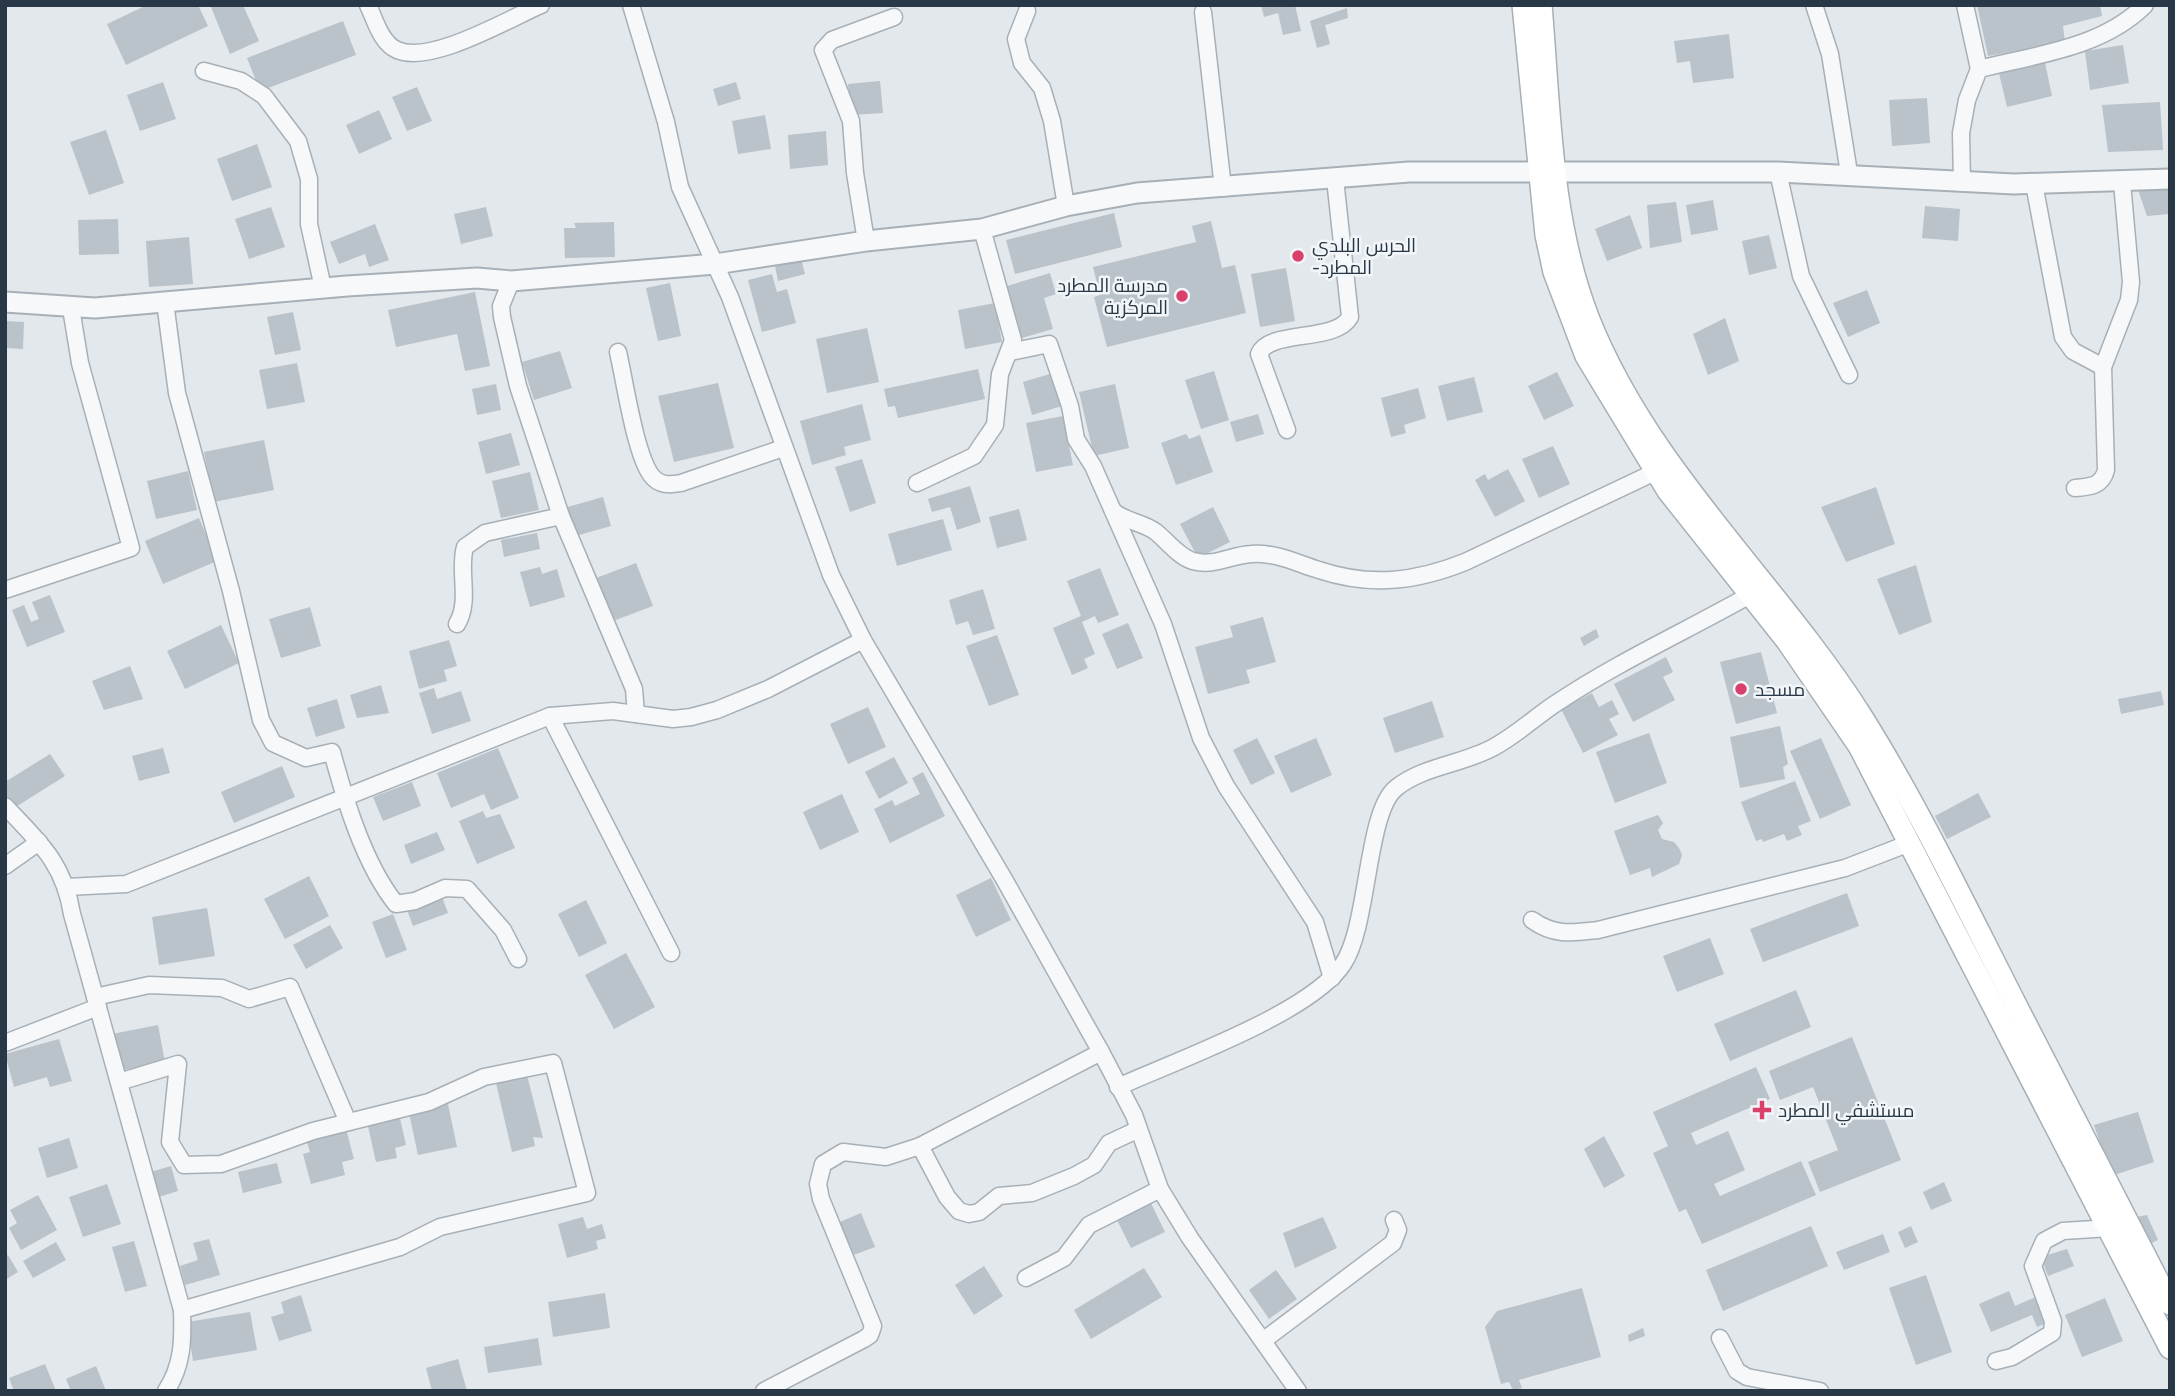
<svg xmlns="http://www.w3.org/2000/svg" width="2175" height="1396" font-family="Figtree,Cairo,sans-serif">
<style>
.building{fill:#bac2ca}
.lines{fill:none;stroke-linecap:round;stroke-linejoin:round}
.minor-casing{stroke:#a7b0b7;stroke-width:19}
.tertiary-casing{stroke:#a7b0b7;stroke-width:23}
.secondary-casing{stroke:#a7b0b7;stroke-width:24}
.minor{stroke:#f6f8fa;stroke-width:16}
.tertiary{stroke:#f6f8fa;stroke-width:19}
.secondary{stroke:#fff;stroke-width:21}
.poi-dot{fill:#d9416c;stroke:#f3f6f9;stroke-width:2.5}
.labels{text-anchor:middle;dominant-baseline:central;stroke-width:5;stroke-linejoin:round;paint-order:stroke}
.poi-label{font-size:19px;fill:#293846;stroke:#f3f6f9;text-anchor:start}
</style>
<rect width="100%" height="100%" fill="#e3e8ec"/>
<!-- building -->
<g class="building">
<polygon points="147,5 198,5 208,26 126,65 107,24"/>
<polygon points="215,5 243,5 259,41 230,54 211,7"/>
<polygon points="1261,5 1295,5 1301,31 1283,35 1278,13 1264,17"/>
<polygon points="1977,5 2100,5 2102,16 2063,26 2065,43 1988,56"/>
<polygon points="1347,8 1348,18 1325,25 1330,44 1317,48 1310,21"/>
<polygon points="343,21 356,55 260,91 247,58"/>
<polygon points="1729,34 1734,78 1693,83 1690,61 1677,63 1674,41"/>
<polygon points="2123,45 2129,83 2090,90 2085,51"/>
<polygon points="2044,58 2052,96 2007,107 1998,69"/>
<polygon points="880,81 883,113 851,115 848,84"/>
<polygon points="163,82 176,119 140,131 127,95"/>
<polygon points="736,82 741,99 718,106 713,89"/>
<polygon points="417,87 432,121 407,131 392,97"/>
<polygon points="1927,98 1930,143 1892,146 1889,100"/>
<polygon points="2160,102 2163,150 2108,152 2102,105"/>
<polygon points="379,110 392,139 359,154 346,125"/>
<polygon points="765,115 771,149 738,154 732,121"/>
<polygon points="106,130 124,183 89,195 70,142"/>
<polygon points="826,131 828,165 790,169 788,135"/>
<polygon points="257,144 272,187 232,201 217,159"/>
<polygon points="2170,185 2170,214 2147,216 2137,187"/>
<polygon points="1713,200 1718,230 1691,235 1686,205"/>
<polygon points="1676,202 1682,242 1650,248 1647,205"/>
<polygon points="1925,206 1960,209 1958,241 1922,238"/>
<polygon points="271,207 285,247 249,259 235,219"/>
<polygon points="486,207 493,236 461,244 454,214"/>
<polygon points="1114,213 1122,247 1015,274 1006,240"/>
<polygon points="1630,215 1642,248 1607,261 1595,229"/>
<polygon points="118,219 119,254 79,255 78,220"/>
<polygon points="1211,221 1222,268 1235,265 1246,313 1107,347 1094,297 1100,295 1093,267 1196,242 1192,226"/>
<polygon points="614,222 615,257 565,258 564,228 576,228 574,223"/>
<polygon points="375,224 389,260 369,267 365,254 339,264 330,242"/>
<polygon points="1769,235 1777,268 1749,275 1742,241"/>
<polygon points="189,237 193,284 149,287 146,241"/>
<polygon points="801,259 805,274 778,281 775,266"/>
<polygon points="1286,268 1295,321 1260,327 1251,274"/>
<polygon points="1050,273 1056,294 1044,298 1053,329 1022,338 1007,286"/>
<polygon points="772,274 777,292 787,289 796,323 762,332 748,280"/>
<polygon points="670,283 681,336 658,341 646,288"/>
<polygon points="1867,290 1880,323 1848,337 1833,303"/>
<polygon points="475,292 490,366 465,371 457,334 396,347 388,310"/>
<polygon points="995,303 1002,342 965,349 958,310"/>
<polygon points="293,312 301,350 275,355 267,317"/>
<polygon points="1725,318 1739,361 1708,375 1693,334"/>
<polygon points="5,321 24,322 23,349 5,348"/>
<polygon points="867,328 879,382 827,393 816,339"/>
<polygon points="560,351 572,388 534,400 522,362"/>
<polygon points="297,363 305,402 267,409 259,370"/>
<polygon points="978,369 985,399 898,418 895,406 888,407 884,389"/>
<polygon points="1214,371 1229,420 1201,429 1185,380"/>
<polygon points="1557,372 1574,406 1544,420 1528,386"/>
<polygon points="1053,373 1062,406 1032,415 1023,382"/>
<polygon points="1474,377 1483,412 1447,421 1438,386"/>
<polygon points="718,383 734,448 674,462 658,396"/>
<polygon points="496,384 501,410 477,415 472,389"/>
<polygon points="1115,384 1129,448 1094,456 1079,392"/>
<polygon points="1418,388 1426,418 1404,425 1406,433 1391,437 1381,398"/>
<polygon points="862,404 871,440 844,447 846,455 812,465 800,421"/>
<polygon points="1258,414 1264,434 1236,442 1230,422"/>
<polygon points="1063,416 1073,465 1036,472 1026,423"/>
<polygon points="511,433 520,465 486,474 478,442"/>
<polygon points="1186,434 1189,439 1200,435 1213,472 1176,485 1161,443"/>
<polygon points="264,440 274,490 214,502 204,452"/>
<polygon points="1553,446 1570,484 1539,498 1522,459"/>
<polygon points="862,459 876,503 850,512 835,467"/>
<polygon points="1508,469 1525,501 1495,517 1475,480 1485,474 1488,480"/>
<polygon points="188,471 197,510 156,519 147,481"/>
<polygon points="530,472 539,510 501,518 492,481"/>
<polygon points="970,486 981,522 957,530 950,507 932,512 928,499"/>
<polygon points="1876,487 1895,544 1846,562 1821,507"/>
<polygon points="603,497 611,526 572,537 564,508"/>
<polygon points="1213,507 1230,542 1198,558 1180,524"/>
<polygon points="1019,509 1027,540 997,548 989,517"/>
<polygon points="199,518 217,561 163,584 145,541"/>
<polygon points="943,519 952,550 897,566 888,534"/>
<polygon points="537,533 540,549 504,557 501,540"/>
<polygon points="636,563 653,606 613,621 596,578"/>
<polygon points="1916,565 1932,622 1899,635 1877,579"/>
<polygon points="540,567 542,574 557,569 565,597 530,607 520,572"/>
<polygon points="1100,568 1119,615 1098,623 1095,616 1082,622 1095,654 1084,659 1088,668 1072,675 1053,628 1081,616 1067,581"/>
<polygon points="983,589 995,629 973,635 968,621 956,625 949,600"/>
<polygon points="50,595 65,632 27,647 12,610 24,605 31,622 39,619 32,602"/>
<polygon points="310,607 321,646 281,658 269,619"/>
<polygon points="1263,617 1276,662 1246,670 1250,683 1208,694 1195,647 1233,637 1230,626"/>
<polygon points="1128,623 1143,658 1117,669 1102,634"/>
<polygon points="221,625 239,663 185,689 167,651"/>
<polygon points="1596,629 1599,637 1584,646 1580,638"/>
<polygon points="997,635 1019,695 989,706 966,646"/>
<polygon points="449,640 457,666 444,670 447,681 419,689 409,651"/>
<polygon points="1761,652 1777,713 1736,724 1720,662"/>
<polygon points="1666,657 1673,672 1663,677 1675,700 1633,722 1614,684"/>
<polygon points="130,666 143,699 104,710 92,681"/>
<polygon points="381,685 389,713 357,718 350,695"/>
<polygon points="434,688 437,699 461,691 471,721 432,734 419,693"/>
<polygon points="2161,691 2164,705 2121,714 2118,699"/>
<polygon points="1592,693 1599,707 1612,700 1619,714 1609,719 1618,735 1583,753 1561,709"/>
<polygon points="337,699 345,728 316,737 307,708"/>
<polygon points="1432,701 1444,737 1395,753 1383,718"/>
<polygon points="868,707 886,747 848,764 830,724"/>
<polygon points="1780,726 1788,764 1783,767 1785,779 1740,788 1730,737"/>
<polygon points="1649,733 1667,783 1615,803 1596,752"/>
<polygon points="1257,738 1275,773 1251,785 1233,750"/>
<polygon points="1316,738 1332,775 1291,793 1274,756"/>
<polygon points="1821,738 1851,805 1820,819 1790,751"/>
<polygon points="163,748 170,773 139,781 132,756"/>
<polygon points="498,748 519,798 491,810 484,794 451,808 437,773"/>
<polygon points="50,754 65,776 14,808 5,794 5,782"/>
<polygon points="894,757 908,783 879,799 865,772"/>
<polygon points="282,766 295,797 234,823 221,792"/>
<polygon points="923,772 945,816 890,843 874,809 892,800 895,806 920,794 912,778"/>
<polygon points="1795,781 1811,821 1798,826 1802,835 1787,841 1784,834 1763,842 1762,839 1756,841 1741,802"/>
<polygon points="412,782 421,806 383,821 373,797"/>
<polygon points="1978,793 1991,817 1947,839 1935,816"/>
<polygon points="842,794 859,832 820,850 803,812"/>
<polygon points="483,811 486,818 500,814 515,848 477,864 459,821"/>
<polygon points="1658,815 1663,823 1658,830 1662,839 1674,842 1679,848 1682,855 1679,864 1652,877 1650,868 1630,875 1614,831"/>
<polygon points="437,832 445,850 411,864 404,845"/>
<polygon points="309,876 329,916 285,939 264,899"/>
<polygon points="991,878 1011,920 976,937 956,895"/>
<polygon points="1847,893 1859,926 1763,962 1750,929"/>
<polygon points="442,897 448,913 413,926 407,910"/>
<polygon points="586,900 607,943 579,957 558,914"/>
<polygon points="207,908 215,956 159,965 152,917"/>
<polygon points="393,914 407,950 386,958 372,922"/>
<polygon points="330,925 343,948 306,969 293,945"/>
<polygon points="1710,938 1724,974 1677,992 1663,956"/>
<polygon points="626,953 655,1007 614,1029 585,975"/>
<polygon points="1796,990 1811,1027 1730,1061 1714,1024"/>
<polygon points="158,1025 165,1062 119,1071 112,1034"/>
<polygon points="1852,1037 1901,1160 1820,1192 1808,1162 1838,1150 1813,1087 1780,1100 1769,1071"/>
<polygon points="59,1039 72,1081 50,1087 47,1077 14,1087 5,1054"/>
<polygon points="1756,1067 1770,1099 1691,1133 1696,1145 1728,1131 1745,1170 1714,1184 1720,1196 1801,1161 1816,1195 1702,1244 1686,1209 1679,1212 1653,1153 1668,1146 1653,1112"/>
<polygon points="527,1075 543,1138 533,1137 535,1146 512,1152 496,1083"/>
<polygon points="448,1104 457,1147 418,1155 409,1113"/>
<polygon points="2138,1112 2154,1162 2111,1176 2094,1125"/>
<polygon points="399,1114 406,1145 395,1148 397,1158 376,1162 367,1122"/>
<polygon points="346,1129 354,1159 342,1162 345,1175 311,1184 303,1154 310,1152 306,1139"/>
<polygon points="1604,1136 1625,1176 1604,1188 1584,1149"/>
<polygon points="69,1138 78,1168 47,1178 38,1148"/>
<polygon points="277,1163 282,1183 243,1193 238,1172"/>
<polygon points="171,1166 178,1191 155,1198 147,1173"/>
<polygon points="1944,1182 1952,1201 1931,1210 1923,1192"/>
<polygon points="107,1184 121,1224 83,1237 69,1197"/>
<polygon points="38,1195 57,1230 21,1250 9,1228 17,1223 10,1210"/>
<polygon points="1149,1199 1165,1232 1131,1248 1115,1216"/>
<polygon points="861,1213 875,1247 848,1257 835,1224"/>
<polygon points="2147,1215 2158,1240 2149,1244 2136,1217"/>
<polygon points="583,1217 587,1229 602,1224 606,1238 596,1241 598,1249 567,1258 558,1224"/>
<polygon points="1323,1217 1337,1248 1295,1268 1283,1233"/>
<polygon points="1811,1226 1828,1266 1723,1311 1706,1270"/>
<polygon points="1911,1226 1918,1242 1905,1248 1898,1232"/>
<polygon points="1883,1234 1890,1252 1844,1270 1836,1252"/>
<polygon points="209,1239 220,1275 185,1285 180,1266 198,1260 193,1243"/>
<polygon points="134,1241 147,1286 125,1292 112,1247"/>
<polygon points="56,1242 66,1260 33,1278 23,1261"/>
<polygon points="2067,1249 2074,1266 2048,1276 2041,1257"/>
<polygon points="8,1255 18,1272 5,1280 5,1257"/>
<polygon points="984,1266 1003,1296 974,1315 955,1285"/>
<polygon points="1144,1268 1162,1297 1091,1339 1074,1310"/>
<polygon points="1276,1270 1297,1299 1269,1319 1249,1290"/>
<polygon points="1926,1275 1952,1352 1916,1365 1889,1288"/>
<polygon points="1582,1288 1601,1357 1519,1380 1522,1388 1513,1390 1509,1382 1501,1384 1485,1327 1497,1311"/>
<polygon points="2009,1291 2015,1306 2038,1296 2049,1322 2037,1327 2032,1315 1991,1332 1979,1304"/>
<polygon points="605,1293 610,1328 553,1337 548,1302"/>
<polygon points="301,1295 312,1331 279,1341 271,1317 284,1313 281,1302"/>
<polygon points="2105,1298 2123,1341 2082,1357 2065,1315"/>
<polygon points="250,1312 257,1350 193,1361 187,1322"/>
<polygon points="1643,1328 1645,1336 1629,1342 1628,1335"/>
<polygon points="538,1338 542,1365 488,1373 484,1347"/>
<polygon points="458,1359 467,1391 432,1391 426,1368"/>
<polygon points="45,1364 56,1391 14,1391 9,1378"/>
<polygon points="96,1366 106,1391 71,1391 66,1379"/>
</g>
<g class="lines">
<!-- minor casing -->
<g class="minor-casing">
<g id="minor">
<path d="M368 5C375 20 381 43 397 50 431 65 508 19 541 5"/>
<polyline points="631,5 666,122 680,187 730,297 831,575 863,640 1004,879 1101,1052 1134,1115 1160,1189 1190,1238 1298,1391"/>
<polyline points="1814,5 1830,54 1849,173"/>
<polyline points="1965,5 1979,69"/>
<polyline points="1027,11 1016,39 1022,63 1042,88 1052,121 1066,206"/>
<polyline points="1203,12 1223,188"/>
<polyline points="204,71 241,81 264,96 298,141 309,179 309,224 323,288"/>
<polyline points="1778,172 1801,276 1849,375"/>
<path d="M1962 183 1961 133 1967 100 1979 69C2035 55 2102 48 2145 5"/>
<polyline points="2034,184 2063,337 2073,351 2103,367"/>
<polyline points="866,241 855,173 851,121 823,50 832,40 894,17"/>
<polyline points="511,281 501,306 502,317 518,386 561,516 634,689 636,714"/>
<path d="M165 302 177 393 231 591 261 720 273 743 306 758 332 752C345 800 364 864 396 904L415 901 445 888 467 889 503 930 518 959"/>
<path d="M618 352C625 382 635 453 651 475 659 486 670 485 681 483L783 448"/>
<polyline points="1010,352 1049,344 1070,406 1076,439 1093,466 1163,624 1201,738 1226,786 1315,922 1332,978"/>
<path d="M1287 430 1259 354C1269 329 1336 343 1350 317L1335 179"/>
<polyline points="917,483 974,456 995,425 1000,374 1013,340 982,229"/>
<path d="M2075 488C2090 487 2102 486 2106 470L2103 367 2129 300 2131 282 2122 183"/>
<path d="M1113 511C1126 522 1143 522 1156 532 1167 541 1179 557 1193 561 1214 567 1231 555 1251 554 1275 552 1296 563 1319 570 1370 587 1415 582 1465 562L1655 472"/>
<polyline points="5,590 131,548 80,363 71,308"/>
<path d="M457 624C471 601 458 571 465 547L485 533 561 516"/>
<polyline points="550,716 671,953"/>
<path d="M5 806C39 842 64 863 72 914L182 1310C183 1340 183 1365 166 1391"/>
<polyline points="5,866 39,842"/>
<polyline points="67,887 126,884 550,716 613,711 673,719 691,717 717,710 768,689 863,640"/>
<path d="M1532 920C1554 936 1572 933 1598 930L1845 868 1910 843"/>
<polyline points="95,997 149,985 222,988 249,999 290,987 348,1122"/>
<polyline points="5,1043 98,1007"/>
<polyline points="119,1082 178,1064 170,1142 184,1165 221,1164 313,1131 429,1102 484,1077 553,1063 587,1193 440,1227 400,1247 182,1310"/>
<path d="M1118 1087C1175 1061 1311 1013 1343 964 1369 926 1366 812 1396 788 1423 766 1464 764 1494 747 1518 734 1536 716 1558 702 1618 662 1686 631 1748 596"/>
<polyline points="920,1146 947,1197 959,1211 969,1214 979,1212 999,1196 1032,1193 1074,1176 1094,1165 1109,1143 1137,1130"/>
<polyline points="1026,1278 1064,1258 1089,1225 1160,1189"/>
<polyline points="1720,1338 1737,1371 1747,1377 1820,1391"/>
<polyline points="1264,1340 1393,1243 1398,1230 1394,1220"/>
<polyline points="1996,1361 2012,1357 2052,1333 2053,1321 2033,1266 2044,1241 2063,1231 2110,1228"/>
<polyline points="764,1391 864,1339 870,1335 873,1326 821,1199 818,1184 823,1164 843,1152 886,1157 920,1146 1101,1052"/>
</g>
</g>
<!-- tertiary casing -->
<g class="tertiary-casing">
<polyline id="tertiary" points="5,302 95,308 347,286 477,278 511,281 715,264 866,241 982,229 1066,206 1137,193 1409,172 1778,172 2014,184 2170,179"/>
</g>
<!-- secondary casing -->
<g class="secondary-casing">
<g id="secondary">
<polyline points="1523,5 1546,235 1554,272 1586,356 1668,491 1787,641 1859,746 2170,1348"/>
<path d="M1541 5C1550 109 1550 219 1588 317 1648 470 1776 581 1862 717 1919 808 1966 907 2015 1003 2066 1104 2119 1204 2170 1304"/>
</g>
</g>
<!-- minor -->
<use href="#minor" class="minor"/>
<!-- tertiary -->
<use href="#tertiary" class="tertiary"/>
<!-- secondary -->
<use href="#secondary" class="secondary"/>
</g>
<!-- markers -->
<g class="poi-dot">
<circle cx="1298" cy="256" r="7"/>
<circle cx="1182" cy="296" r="7"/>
<circle cx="1741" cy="689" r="7"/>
<path d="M1758.5 1099.5h7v7h7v7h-7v7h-7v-7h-7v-7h7z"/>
</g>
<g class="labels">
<!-- poi labels -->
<g class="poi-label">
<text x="1312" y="245">الحرس البلدي<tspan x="1312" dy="22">-المطرد</tspan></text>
<text x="1168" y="285" text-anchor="end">مدرسة المطرد<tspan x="1168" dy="22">المركزية</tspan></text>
<text x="1755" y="689">مسجد</text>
<text x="1778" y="1110">مستشفي المطرد</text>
</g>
</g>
<!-- border -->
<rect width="2175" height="1396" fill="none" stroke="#293846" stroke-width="14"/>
</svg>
